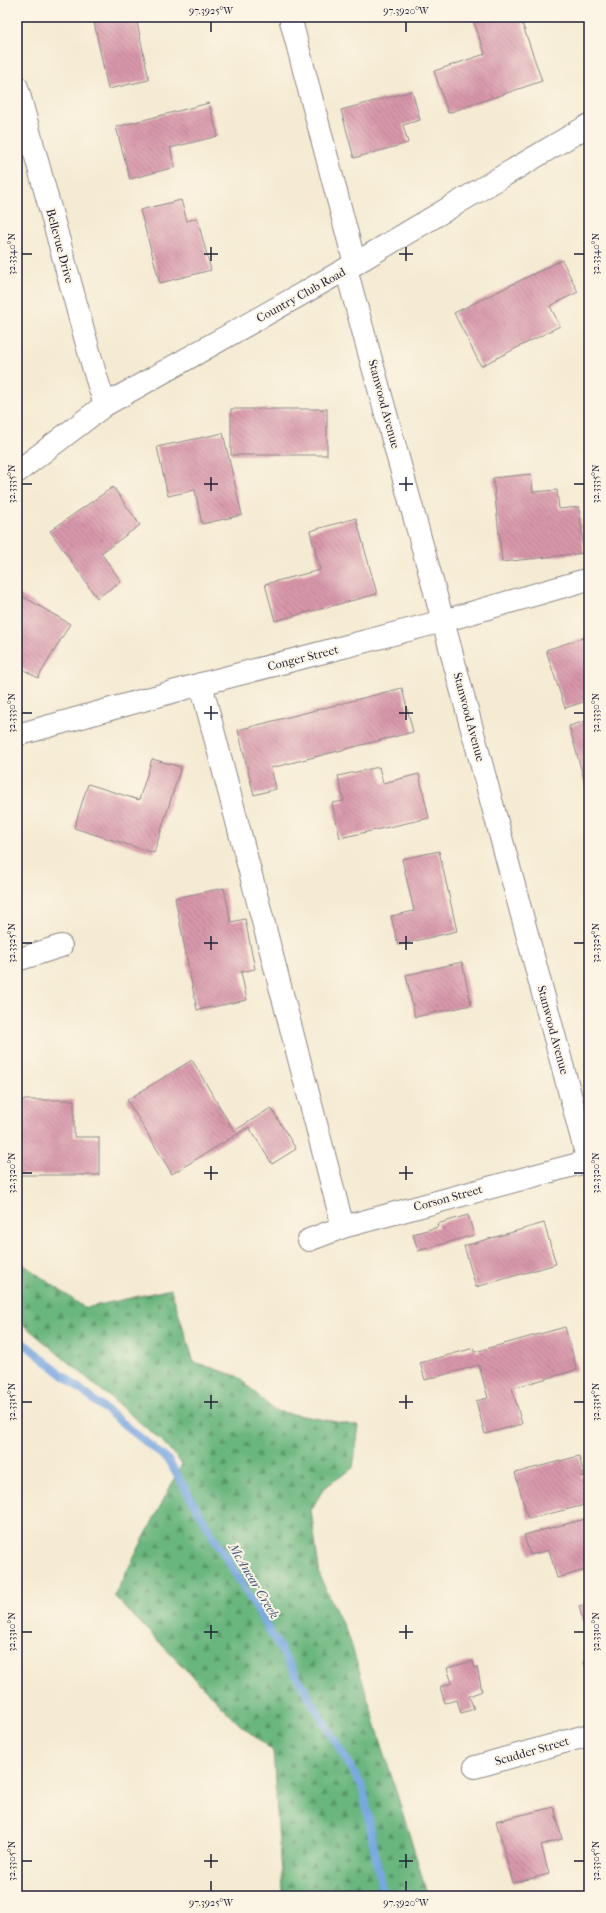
<svg xmlns="http://www.w3.org/2000/svg" width="606" height="1913" font-family="'IM FELL French Canon',serif">
<style>
.forest{fill:url(#forest-firs);stroke:#466c5c}
.lines{fill:none;stroke-linecap:round;stroke-linejoin:round}
.stream{stroke:#78a7e2;stroke-width:8}
.building{fill:url(#building-back-hatch)}
.minor-casing{stroke:#8c8687;stroke-width:24}
.major-casing{stroke:#8c8687;stroke-width:24}
.minor{stroke:#fff;stroke-width:22}
.major{stroke:#fff;stroke-width:22}
.ticks{fill:none;stroke:#22223b;stroke-width:1.5}
.labels{text-anchor:middle;dominant-baseline:central;stroke-width:4;stroke-linejoin:round;paint-order:stroke}
.street-label{font-size:12px;fill:#22223b;stroke:#fcf5e5}
.water-label{font-size:13px;font-style:italic;fill:#44577e;stroke:#fcf5e5}
.neatline{fill:none;stroke:#22223b;stroke-width:1.5}
.ticks-label{font-size:10px;text-anchor:middle;fill:#22223b}
</style>
<defs>
<pattern id="forest-firs" width="22" height="20" patternUnits="userSpaceOnUse"><rect width="22" height="20" fill="#69b67e"/><path d="M5 1l3.5 6h-7zM16 11l3.5 6h-7z" fill="#569468"/></pattern>
<pattern id="building-back-hatch" width="6" height="6" patternUnits="userSpaceOnUse"><rect width="6" height="6" fill="#d896aa"/><path d="M-1 5l2 2M0 0l6 6M5-1l2 2" fill="none" stroke="#af7a8c"/></pattern>
</defs>
<rect width="100%" height="100%" fill="#fcf5e5"/>
<filter id="ink" filterUnits="userSpaceOnUse"><feTurbulence type="fractalNoise" baseFrequency=".025" numOctaves="2"/><feDisplacementMap in="SourceGraphic" scale="8" xChannelSelector="R" yChannelSelector="G"/><feConvolveMatrix kernelMatrix="1 2 1 2 8 2 1 2 1" color-interpolation-filters="sRGB"/></filter>
<filter id="wash" filterUnits="userSpaceOnUse"><feTurbulence type="fractalNoise" baseFrequency=".012" numOctaves="4" result="noise"/><feDisplacementMap in="SourceGraphic" scale="16" xChannelSelector="R" yChannelSelector="G"/><feGaussianBlur stdDeviation="0.9" result="paint"/><feColorMatrix in="noise" values="0 0 0 0 0 0 0 0 0 0 0 0 0 0 0 0 0 1.4 0 .05"/><feComposite in="paint" operator="in"/></filter>
<g filter="url(#wash)">
<rect width="100%" height="100%" fill="#f5ebd3"/>
<!-- forest -->
<polygon class="forest" points="17,1260 85,1308 171,1289 194,1362 237,1376 275,1411 359,1426 353,1468 324,1488 311,1510 320,1577 350,1640 428,1896 284,1896 282,1890 273,1751 240,1725 114,1596 182,1464 162,1441 25,1326 17,1322"/>
<g class="lines">
<!-- stream -->
<polyline class="stream" points="17,1338 168,1460 363,1788 383,1896"/>
</g>
<g id="blocks">
<!-- building -->
<g class="building">
<polygon points="93,17 136,17 149,80 108,89"/>
<polygon points="472,17 520,17 542,81 448,113 434,71 485,54"/>
<polygon points="412,91 420,120 403,125 408,143 354,158 341,110"/>
<polygon points="209,103 218,136 170,148 175,167 130,179 116,127"/>
<polygon points="181,200 187,221 197,218 211,270 160,283 140,210"/>
<polygon points="562,260 578,292 550,306 560,326 481,366 454,313"/>
<rect x="231" y="409" width="96" height="46"/>
<polygon points="223,433 242,515 202,524 195,490 168,496 157,447"/>
<polygon points="531,474 533,492 557,490 559,509 579,507 584,553 502,562 493,478"/>
<polygon points="113,487 140,525 101,553 121,581 97,598 50,531"/>
<polygon points="356,518 377,594 275,621 265,584 320,570 310,531"/>
<polygon points="17,593 70,624 38,678 17,666"/>
<polygon points="589,636 589,700 565,708 546,650"/>
<polygon points="402,688 413,732 271,768 276,789 254,795 238,730"/>
<polygon points="589,720 589,797 569,726"/>
<polygon points="152,759 181,767 154,853 74,828 88,784 139,800"/>
<polygon points="379,767 383,783 419,774 429,818 340,838 332,803 344,801 338,776"/>
<polygon points="439,851 457,931 398,945 391,916 414,911 402,859"/>
<polygon points="224,888 231,922 245,919 255,969 241,972 247,1000 197,1010 175,898"/>
<polygon points="462,962 471,1005 415,1017 406,975"/>
<polygon points="192,1060 234,1131 271,1108 296,1149 272,1164 249,1127 172,1174 127,1100"/>
<polygon points="17,1100 74,1100 74,1137 99,1137 99,1175 17,1175"/>
<polygon points="468,1215 474,1235 418,1251 413,1234 438,1227 437,1224"/>
<polygon points="544,1223 556,1264 476,1287 464,1246"/>
<polygon points="565,1327 577,1370 512,1388 522,1424 485,1434 476,1401 488,1398 479,1365 425,1380 420,1363 474,1348 475,1352"/>
<polygon points="579,1456 584,1474 581,1475 581,1477 589,1475 589,1504 528,1519 515,1473"/>
<polygon points="589,1518 589,1569 557,1578 549,1550 530,1555 524,1535"/>
<polygon points="589,1604 589,1644 579,1606"/>
<polygon points="589,1660 589,1680 584,1662"/>
<polygon points="473,1661 475,1668 477,1667 482,1691 469,1696 474,1709 461,1713 457,1700 445,1703 440,1687 452,1683 447,1668"/>
<polygon points="554,1807 562,1839 541,1845 549,1874 513,1883 496,1821"/>
</g>
</g>
</g>
<g filter="url(#ink)">
<use href="#blocks" fill-opacity="0" stroke="#8c8687" stroke-width="1"/>
<g class="lines">
<!-- minor casing -->
<g class="minor-casing">
<g id="minor">
<polyline points="290,17 355,264"/>
<polyline points="17,87 94,370 105,405"/>
<polyline points="346,269 443,621 589,1165"/>
<polyline points="201,684 343,1227"/>
<polyline points="17,735 201,684 443,621 589,579"/>
<polyline points="17,960 61,946"/>
<polyline points="309,1240 343,1227 589,1161"/>
<polyline points="475,1767 589,1735"/>
</g>
</g>
<!-- major casing -->
<g class="major-casing">
<polyline id="major" points="17,472 105,405 346,269 589,125"/>
</g>
<!-- minor -->
<use href="#minor" class="minor"/>
<!-- major -->
<use href="#major" class="major"/>
</g>
</g>
<!-- ticks -->
<path class="ticks" d="M211 22V32M406 22V32M211 247V261M406 247V261M22 254H32M204 254H218M399 254H413M574 254H584M211 477V491M406 477V491M22 484H32M204 484H218M399 484H413M574 484H584M211 706V720M406 706V720M22 713H32M204 713H218M399 713H413M574 713H584M211 936V950M406 936V950M22 943H32M204 943H218M399 943H413M574 943H584M211 1166V1180M406 1166V1180M22 1173H32M204 1173H218M399 1173H413M574 1173H584M211 1395V1409M406 1395V1409M22 1402H32M204 1402H218M399 1402H413M574 1402H584M211 1625V1639M406 1625V1639M22 1632H32M204 1632H218M399 1632H413M574 1632H584M211 1854V1868M406 1854V1868M22 1861H32M204 1861H218M399 1861H413M574 1861H584M211 1881V1891M406 1881V1891"/>
<g class="labels">
<!-- street labels -->
<g class="street-label">
<text transform="translate(60 246) rotate(75)">Bellevue Drive</text>
<text transform="translate(301 295) rotate(-29)">Country Club Road</text>
<text transform="translate(384 404) rotate(75)">Stanwood Avenue</text>
<text transform="translate(303 658) rotate(-14)">Conger Street</text>
<text transform="translate(469 717) rotate(75)">Stanwood Avenue</text>
<text transform="translate(553 1030) rotate(75)">Stanwood Avenue</text>
<text transform="translate(448 1198) rotate(-15)">Corson Street</text>
<text transform="translate(532 1751) rotate(-16)">Scudder Street</text>
</g>
<!-- water labels -->
<g class="water-label">
<text transform="translate(254 1581) rotate(59)">McAnear Creek</text>
</g>
</g>
<!-- margin -->
<rect width="606" height="1913" fill="none" stroke="#fcf5e5" stroke-width="44"/>
<rect x="22" y="22" width="562" height="1869" class="neatline"/>
<g class="ticks-label">
<text x="211" y="14">97.3925°W</text>
<text x="406" y="14">97.3920°W</text>
<text transform="translate(11 254) rotate(-90)" y="4">32.3340°N</text>
<text transform="translate(595 254) rotate(-90)" y="4">32.3340°N</text>
<text transform="translate(11 484) rotate(-90)" y="4">32.3335°N</text>
<text transform="translate(595 484) rotate(-90)" y="4">32.3335°N</text>
<text transform="translate(11 713) rotate(-90)" y="4">32.3330°N</text>
<text transform="translate(595 713) rotate(-90)" y="4">32.3330°N</text>
<text transform="translate(11 943) rotate(-90)" y="4">32.3325°N</text>
<text transform="translate(595 943) rotate(-90)" y="4">32.3325°N</text>
<text transform="translate(11 1173) rotate(-90)" y="4">32.3320°N</text>
<text transform="translate(595 1173) rotate(-90)" y="4">32.3320°N</text>
<text transform="translate(11 1402) rotate(-90)" y="4">32.3315°N</text>
<text transform="translate(595 1402) rotate(-90)" y="4">32.3315°N</text>
<text transform="translate(11 1632) rotate(-90)" y="4">32.3310°N</text>
<text transform="translate(595 1632) rotate(-90)" y="4">32.3310°N</text>
<text transform="translate(11 1861) rotate(-90)" y="4">32.3305°N</text>
<text transform="translate(595 1861) rotate(-90)" y="4">32.3305°N</text>
<text x="211" y="1906">97.3925°W</text>
<text x="406" y="1906">97.3920°W</text>
</g>
</svg>
